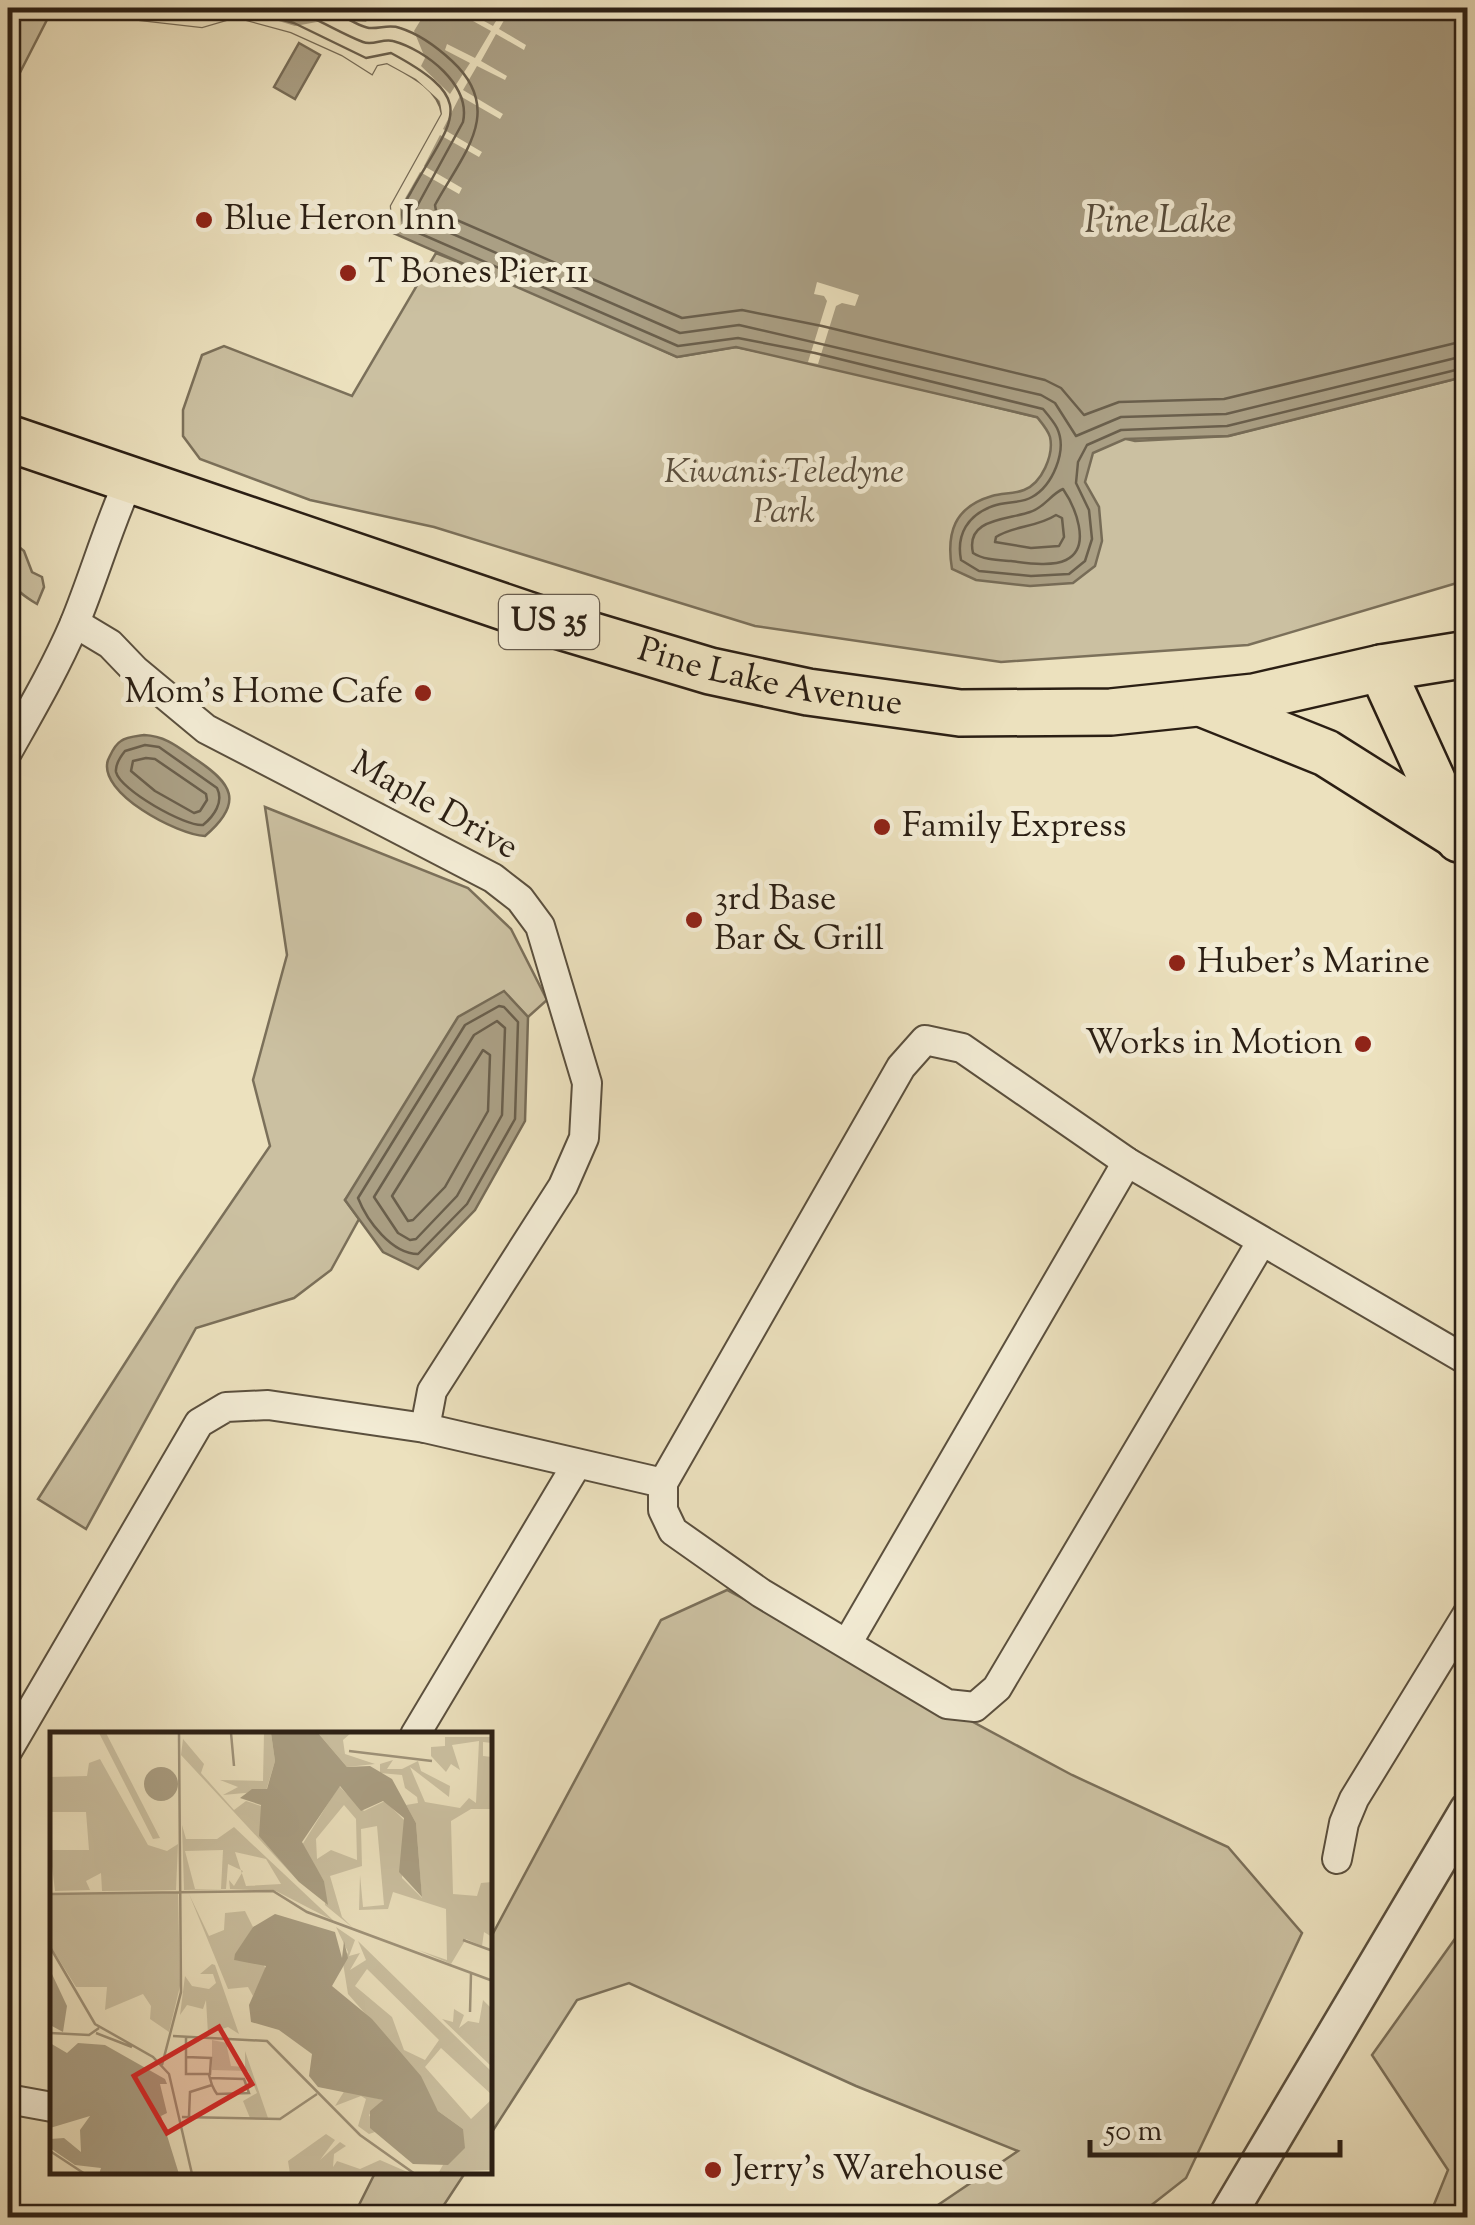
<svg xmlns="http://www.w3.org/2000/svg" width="1475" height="2225" font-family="'Sorts Mill Goudy',serif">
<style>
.green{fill:#cbc0a1;stroke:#7b705a;stroke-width:2.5}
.water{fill:#aa9f84;stroke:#776c57;stroke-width:2.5}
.pier{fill:#ece1be}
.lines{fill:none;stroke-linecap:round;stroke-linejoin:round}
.shore{stroke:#6a5f4c;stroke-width:2.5}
.minor-casing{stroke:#5b503e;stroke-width:32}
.tertiary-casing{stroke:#5b503e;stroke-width:40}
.primary-casing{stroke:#2b1f14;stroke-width:50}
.minor{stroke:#f3ecd5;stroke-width:28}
.tertiary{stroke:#f3ecd5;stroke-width:35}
.primary{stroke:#ece1be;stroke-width:45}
.poi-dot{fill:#8f2418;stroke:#f3ecd5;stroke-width:4}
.labels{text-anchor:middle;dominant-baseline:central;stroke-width:10;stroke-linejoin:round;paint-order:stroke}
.shield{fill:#f3ecd5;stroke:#675c4e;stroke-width:2.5}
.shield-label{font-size:32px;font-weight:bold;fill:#2b1f14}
.poi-label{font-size:35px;fill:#2b1f14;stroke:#f3ecd5;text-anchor:start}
.park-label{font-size:35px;font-style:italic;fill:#5b4f3e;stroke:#f3ecd5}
.street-label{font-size:35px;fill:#2b1f14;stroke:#f3ecd5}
.water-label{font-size:38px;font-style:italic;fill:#574c3b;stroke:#f3ecd5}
.inset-road{fill:none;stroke:#9f937a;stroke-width:2.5}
.view{fill:#d62828;fill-opacity:0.15;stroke:#d62828;stroke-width:5}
.inset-edge{fill:none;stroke:#2b1f14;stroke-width:5}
</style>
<rect width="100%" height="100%" fill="#ece1be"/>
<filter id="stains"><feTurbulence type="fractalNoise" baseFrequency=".002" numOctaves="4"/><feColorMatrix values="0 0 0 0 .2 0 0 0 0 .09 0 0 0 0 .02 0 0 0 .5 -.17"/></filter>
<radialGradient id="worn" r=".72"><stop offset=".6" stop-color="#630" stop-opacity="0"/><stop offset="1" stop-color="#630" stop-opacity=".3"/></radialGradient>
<!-- green -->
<g class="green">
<polygon points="8,8 53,8 8,96"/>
<polygon points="436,253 553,300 677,357 736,347 813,363 1135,441 1229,436 1467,376 1467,580 1248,645 1001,662 755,626 434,527 310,500 200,459 183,436 183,410 202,355 224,346 352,396"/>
<path d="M19 547 24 551 32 572 42 577 44 587 37 604C9 587 7 581 8 548Z"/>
<polygon points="265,807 468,888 511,929 547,1000 528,1017 504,992 345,1200 359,1219 331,1270 294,1298 196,1328 86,1529 38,1499 177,1282 270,1146 253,1080 287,955"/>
<polygon points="727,1590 1072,1775 1228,1847 1302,1933 1186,2178 1135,2218 944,2217 935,2207 1018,2151 856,2086 629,1983 577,2000 490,2135 490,1939 661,1620"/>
<polygon points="1462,1929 1468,1931 1467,2217 1429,2217 1448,2170 1372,2055"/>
<polygon points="375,2173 375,2172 465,2173 436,2217 353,2217"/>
</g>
<!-- water -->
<g class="water">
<path d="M72 8H1467V376L1228 436 1125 439 1093 453 1085 482 1099 507 1102 541 1095 566 1073 583 1030 586 976 580 952 569C946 533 954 507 992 496 1002 493 1014 494 1024 490 1042 483 1054 455 1050 437 1048 430 1041 422 1037 417L736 347 677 357 393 233 391 206 442 114C438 88 409 75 387 63L377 65 372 74 342 55 291 32 236 17 202 27 88 14Z"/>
<polygon points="299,43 320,55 295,99 274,87"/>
<path d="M144 735C165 736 177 746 194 758 232 783 245 802 205 836 178 835 97 793 108 760 111 754 114 745 121 741 126 737 138 736 144 735Z"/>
<polygon points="504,991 528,1017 525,1121 475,1210 418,1269 383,1252 345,1200 458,1017"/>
</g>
<!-- pier -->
<g class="pier">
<polygon points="92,8 204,18 247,8 246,11 295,26 328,20 366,22 376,8 417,8 425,13 414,31 425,58 421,66 450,94 470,63 445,50 447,44 475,58 491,31 464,16 466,11 493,26 504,8 511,8 499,29 526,45 524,50 496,34 481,61 507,76 505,80 477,66 463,90 503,114 500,119 460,96 443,129 482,152 479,157 440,135 424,166 462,188 459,194 420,172 403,202 435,221 432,227 400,208 401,232 393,233 391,206 442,114 440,101 416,79 387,63 377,65 372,74 342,55 291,32 236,17 202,27 88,14"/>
<polygon points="817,282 859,295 855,306 842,303 836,306 818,364 808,362 827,301 824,296 814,294"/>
</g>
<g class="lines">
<!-- shore -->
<g class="shore">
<polyline points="118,8 200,16 232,8"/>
<path d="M240 8 294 23 366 58 391 53C482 102 452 118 411 192 403 205 399 214 405 227L678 346 738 338 815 353 1043 409C1048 415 1054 422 1057 428 1068 451 1052 486 1032 497 1020 504 1006 501 993 506 968 515 956 534 961 560L979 571 1031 576 1069 574 1085 561 1092 539 1089 510 1076 483 1078 462 1087 445 1121 430 1227 426 1468 367"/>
<path d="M286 8C313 15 337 32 363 42 373 46 383 38 393 41 426 50 471 85 463 122L415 210 416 218 680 333 739 325 1041 395 1055 403 1076 436 1121 417 1226 414 1468 355"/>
<path d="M327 8C339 13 357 26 369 28 380 29 389 24 400 28 419 34 438 48 452 61 506 111 462 155 435 205L436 211 682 318 742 310 822 326 1045 380 1061 388 1084 415 1119 402 1224 399 1468 340"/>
<path d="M1063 489C1074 505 1093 547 1066 560 1052 567 1027 563 1011 561 998 560 984 560 973 553 965 518 1008 520 1030 512 1044 508 1051 494 1063 489Z"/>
<path d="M1056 515 1062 518 1064 537 1059 546 1031 548 995 542 996 537C1014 525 1036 528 1056 515Z"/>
<path d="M145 745 159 747 217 788C224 802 214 816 203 825 186 827 120 790 116 772 115 764 121 756 125 751Z"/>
<polygon points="146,758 155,759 206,794 207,800 200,811 194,813 155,791 131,771 133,761"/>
<path d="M499 1006 504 1007 518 1022 515 1119 467 1204 418 1254C392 1254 367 1221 358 1198L465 1025Z"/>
<polygon points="497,1021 505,1028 502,1115 457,1196 416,1239 410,1240 398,1233 374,1197 474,1035"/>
<polygon points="483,1050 490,1055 488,1111 445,1187 413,1220 408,1221 392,1196"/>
</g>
<!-- minor casing -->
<g class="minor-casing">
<g id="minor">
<polyline points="75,623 110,644 135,670 206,729 493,878 520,899 540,926 587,1083 584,1138 563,1186 432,1391 425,1428"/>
<path d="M8 751C31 710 55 669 74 625 94 577 108 526 130 478"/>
<polyline points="1262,1241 997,1688 975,1707 947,1704 761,1593 673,1531 663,1510 663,1483 901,1067 925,1040 962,1048 1127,1162 1468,1361"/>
<polyline points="848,1642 1127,1162"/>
<polyline points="415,1735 577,1464"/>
<polyline points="8,1750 199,1423 226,1407 268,1405 425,1428 663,1483"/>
<polyline points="1337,1859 1344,1823 1354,1799 1468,1613"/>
<polyline points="8,2099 52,2107"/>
</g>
</g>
<!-- tertiary casing -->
<g class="tertiary-casing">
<polyline id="tertiary" points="1226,2218 1468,1810"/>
</g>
<!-- primary casing -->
<g class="primary-casing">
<g id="primary">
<path id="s1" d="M8 438 560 626 710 671 808 692 960 713 1111 712 1254 697 1381 668 1468 654"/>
<polyline points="1381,668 1459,839"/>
<polyline points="1206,705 1326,753 1456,835"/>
</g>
</g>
<!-- minor -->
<use href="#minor" class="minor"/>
<!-- tertiary -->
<use href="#tertiary" class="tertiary"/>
<!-- primary -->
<use href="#primary" class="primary"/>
</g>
<!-- markers -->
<g class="poi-dot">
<circle cx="204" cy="220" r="10"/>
<circle cx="348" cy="273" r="10"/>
<circle cx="423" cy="693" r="10"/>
<circle cx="882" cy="827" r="10"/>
<circle cx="694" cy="920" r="10"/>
<circle cx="1177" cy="963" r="10"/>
<circle cx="1363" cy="1044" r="10"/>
<circle cx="713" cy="2170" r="10"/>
</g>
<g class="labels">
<!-- shield labels -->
<rect class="shield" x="499" y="595" width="100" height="54" rx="8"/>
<g class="shield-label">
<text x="549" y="622">US 35</text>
</g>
<!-- poi labels -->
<g class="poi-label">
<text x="224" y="220">Blue Heron Inn</text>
<text x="368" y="273">T Bones Pier 11</text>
<text x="403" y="693" text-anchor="end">Mom's Home Cafe</text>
<text x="902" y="827">Family Express</text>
<text x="714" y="900">3rd Base<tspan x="714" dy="40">Bar &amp; Grill</tspan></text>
<text x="1197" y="963">Huber's Marine</text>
<text x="1343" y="1044" text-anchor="end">Works in Motion</text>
<text x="733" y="2170">Jerry's Warehouse</text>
</g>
<!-- park labels -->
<g class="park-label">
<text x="784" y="473">Kiwanis-Teledyne<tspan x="784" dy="40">Park</tspan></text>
</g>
<!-- street labels -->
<g class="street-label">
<text stroke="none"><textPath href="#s1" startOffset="800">Pine Lake Avenue</textPath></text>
<text transform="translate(434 807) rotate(29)">Maple Drive</text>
</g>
<!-- water labels -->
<g class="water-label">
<text x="1158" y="223">Pine Lake</text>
</g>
</g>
<!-- overview -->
<g transform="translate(50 1732)">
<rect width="442" height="442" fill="#ece1be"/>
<path d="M49 1H56L110 106 103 107ZM214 1H221L225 29 216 59 173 63 188 55 170 48 213 49ZM268 1H301L293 8 295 22 325 32 297 35ZM395 5H442V11L433 10V24L442 25V77H421L401 89 403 162 427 164 431 151 442 150V205L434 200 432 214 416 207 401 232 368 218 397 228 396 177 343 160 338 177 309 178 310 143 313 175 334 173 327 94 311 97 312 134 280 144 292 185 303 196 275 173 274 149 252 113 289 54 314 79 335 69 356 90 352 146 372 166 366 91 356 73 368 71 367 65 355 56 352 43 330 41V32L343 28 337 37H352L368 29 371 39 400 54 399 65 360 35 375 70 410 76 419 66 426 71 429 9 402 13 410 38 401 32 396 40 381 24V15L395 14ZM294 73 306 87 307 128 281 118 267 127 266 107ZM133 7 154 32 151 41 184 78 196 69 211 74 249 150 131 23ZM50 27 98 113 117 119 128 112 126 158 52 159 51 141 36 149 40 158 5 159 0 118H39L36 80H0V45L37 44 39 31ZM132 93 136 107H167L184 95 284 189 226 159 180 157 179 148 184 154 193 139 178 132 176 157 134 158ZM173 118 171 157H145L135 119ZM185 120 216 127 231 152 196 154ZM128 161 130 254 119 300 100 287 101 274 93 262 55 278 57 255H26L0 213V163ZM139 162 159 204 174 198 175 181 195 179 203 195 184 228 212 230 216 237 203 264 198 255 178 257ZM286 195 305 208 299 224 310 221 300 238 316 228 308 209 442 340V363L391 316 375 335 421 387 442 367V438L389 440 413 397 388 379 370 344 298 262 293 231 298 220ZM317 237 389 308 375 328 354 318 342 285 305 254ZM162 232 165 233 189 302 178 295 158 302 156 268 153 277 137 273 130 283 135 244 142 254 159 257 166 251 163 242H150ZM433 268 442 277V335L392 287 403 290 404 277 414 283 409 296 418 289 429 291ZM162 308 182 312 177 315 181 334 195 335V319L218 386H200L193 369 207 361 198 339 162 338ZM295 358 333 368 319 383 328 399 319 402 308 394 316 367 311 364 285 374ZM276 402 285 408 270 428 290 410 296 414 284 422 283 435 287 429 310 437 330 428 362 442H240L238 429Z" fill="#cbc0a1" fill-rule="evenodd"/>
<path d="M221 1H268L297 35 320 34 342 47 366 91 372 165 349 140 354 86 333 69 311 79 290 54 252 110 274 149 278 173 249 150 209 104 211 73 190 66 202 57H217L225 29ZM94 52a17 17 0 1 1 34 0a17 17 0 1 1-34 0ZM225 182 285 200 292 226 294 209 298 226 282 254 322 287 371 344 388 379 413 397 415 416 398 433 363 432 320 396V379L333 368 268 355 259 344 262 322 229 298 201 290 199 273 216 234 184 228 185 222 203 195ZM2 242 17 274 13 300 0 293ZM0 311 17 321 28 311 55 313 115 347 117 352H110L117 381 111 384 129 442H49L51 436 25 433 0 416V407L14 406 31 420 30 398 40 384 0 396Z" fill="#aa9f84"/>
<path class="inset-road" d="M181 1 184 34M299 19 382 29M0 162 223 159 257 180 443 249M413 208 443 219M0 215 45 292 103 325 119 342 142 442M420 280 421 241M0 301 39 303 49 296M46 301 82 315M123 304 217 309 310 403 365 442M136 304V342H160L161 326 136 325M112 333 131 260 129 1M159 343 162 353 165 359 167 362 199 361 194 347 160 346M139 384 140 360 162 353M132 385 230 387 267 362M0 419 35 442"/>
<path class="view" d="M169 295 202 352 117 401 84 344Z"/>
<rect width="442" height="442" class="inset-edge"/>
</g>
<!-- margin -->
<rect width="1475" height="2225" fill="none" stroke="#ece1be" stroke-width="40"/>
<rect x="10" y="10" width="1455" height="2205" fill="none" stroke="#2b1f14" stroke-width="5"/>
<rect x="20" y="20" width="1435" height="2185" fill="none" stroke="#2b1f14" stroke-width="2.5"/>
<!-- scale -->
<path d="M1090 2140v15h250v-15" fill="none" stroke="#2b1f14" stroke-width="5"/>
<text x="1105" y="2140" font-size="30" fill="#2b1f14" stroke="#f3ecd5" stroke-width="8" paint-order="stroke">50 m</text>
<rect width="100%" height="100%" filter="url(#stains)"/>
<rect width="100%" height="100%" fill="url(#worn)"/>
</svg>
